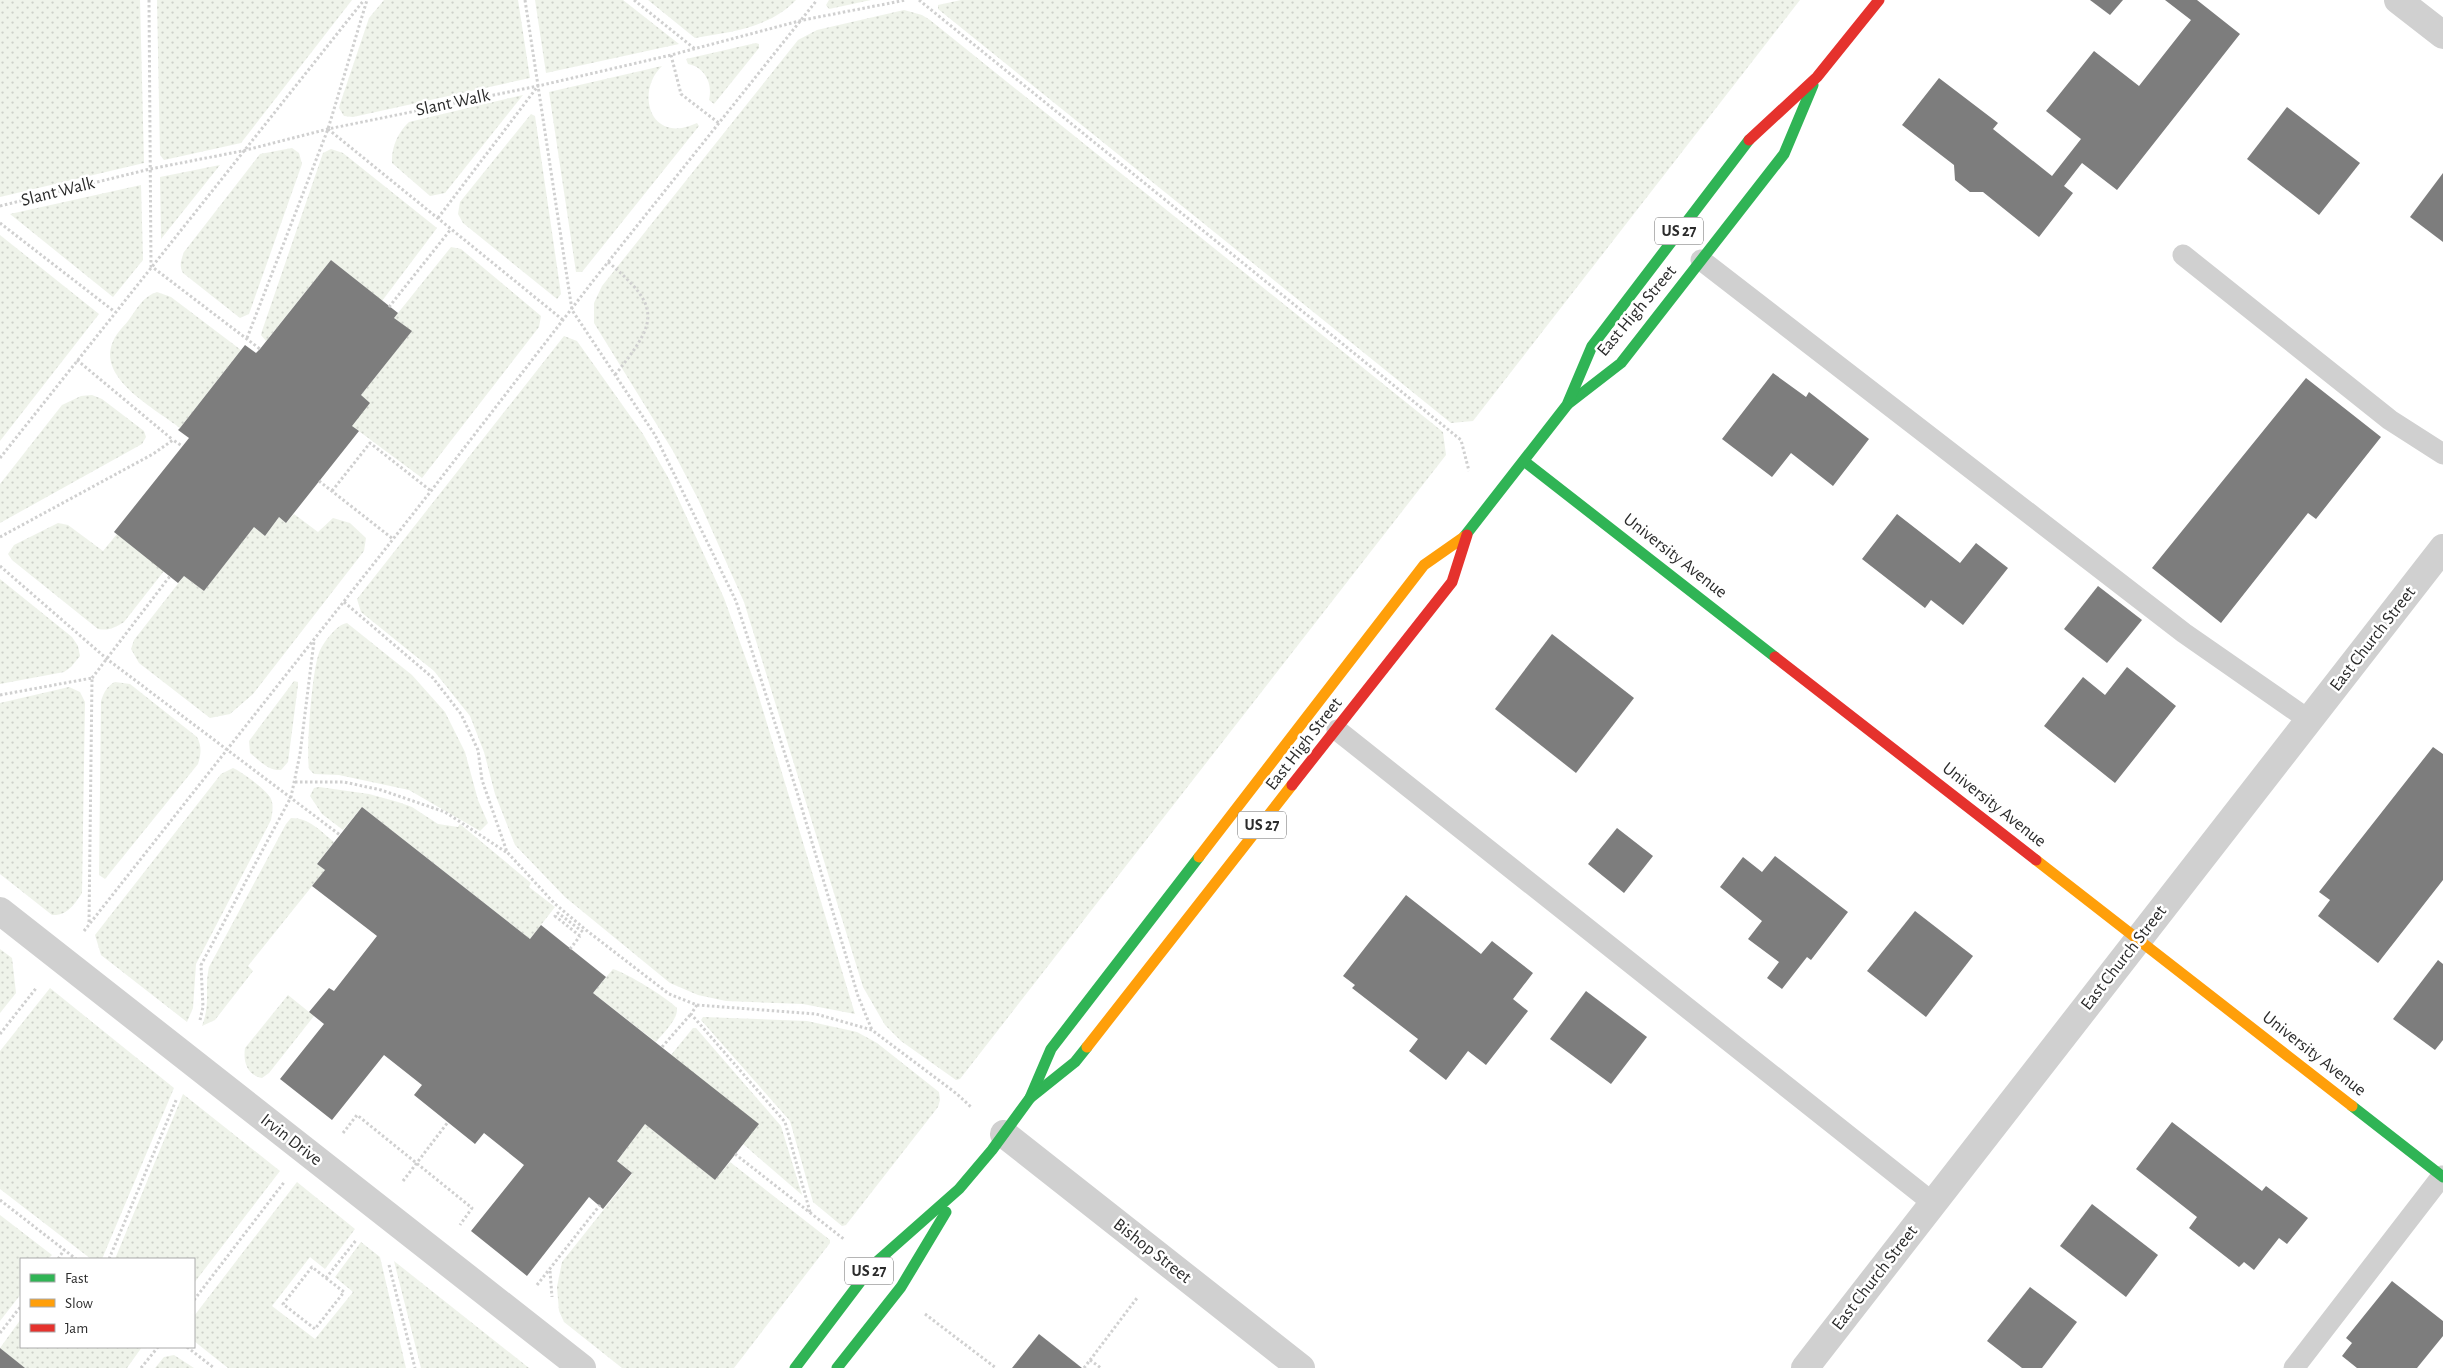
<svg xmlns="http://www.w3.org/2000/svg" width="2443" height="1368" font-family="'Alegreya Sans',sans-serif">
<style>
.green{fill:url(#green-dots)}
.building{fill:#7d7d7d}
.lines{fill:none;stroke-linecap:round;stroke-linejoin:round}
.path{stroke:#d0d0d0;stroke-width:3;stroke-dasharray:2.5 2.5;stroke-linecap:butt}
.lane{stroke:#d0d0d0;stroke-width:21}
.street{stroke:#d0d0d0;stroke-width:28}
.fast{stroke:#30b455;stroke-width:11}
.slow{stroke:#ff9f0a;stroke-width:11}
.jam{stroke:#e5322d;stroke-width:11}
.labels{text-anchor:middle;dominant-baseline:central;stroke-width:5;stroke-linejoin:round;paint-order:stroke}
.shield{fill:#fff;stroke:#6b6b6b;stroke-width:1}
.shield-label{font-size:16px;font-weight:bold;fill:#2b2b2b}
.street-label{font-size:18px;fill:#2b2b2b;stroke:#fff}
</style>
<defs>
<pattern id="green-dots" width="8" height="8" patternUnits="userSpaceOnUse" patternTransform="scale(1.25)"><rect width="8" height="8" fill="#eff3ea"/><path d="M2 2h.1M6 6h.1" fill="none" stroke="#cdd0c9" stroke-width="1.8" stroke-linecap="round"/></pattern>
</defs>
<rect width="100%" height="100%" fill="#fff"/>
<!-- green -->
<g class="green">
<polygon points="0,0 140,0 144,163 0,197"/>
<polygon points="157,0 352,0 241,143 164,160 160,155"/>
<polygon points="384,0 518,0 530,78 353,117 344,116 339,108 340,104 369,18"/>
<polygon points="535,0 623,0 679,44 546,73"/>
<path d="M648 0H796C769 28 731 32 695 38Z"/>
<polygon points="829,0 871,0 829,9 826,5"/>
<polygon points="961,0 1800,0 1473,421 1451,423 938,9 938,5"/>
<polygon points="904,10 922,15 930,20 1443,432 1446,455 960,1079 956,1080 901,1041 885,1025 863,987 744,602 698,499 673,451 594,323 594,303 602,286 798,40 817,30"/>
<path d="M756 43 759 44V48L714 104 709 100C713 84 705 67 688 64L686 59Z"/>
<path d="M662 66C638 89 647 133 682 128 687 127 692 125 697 123L699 126 582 272H576L549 92Z"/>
<path d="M523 95 445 193 430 196 392 163C391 148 398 132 409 122Z"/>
<polygon points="531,114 535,116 561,294 557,299 463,223 458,214 460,202"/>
<path d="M292 148 299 153 302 164 249 314 240 318 183 273C179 266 181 260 184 252L260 154Z"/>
<polygon points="331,149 343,153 437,228 382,301 331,260 266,341 261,335 262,331 323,153"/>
<polygon points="220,165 161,239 160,177"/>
<polygon points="141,185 143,260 113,297 10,214"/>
<polygon points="0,235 99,314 0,441"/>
<polygon points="451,247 461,249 541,316 539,327 422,478 352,426 361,395 411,332 394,318"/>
<path d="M157 292 171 297 241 350 180 428C156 409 99 380 112 344 115 335 122 328 128 321 136 310 143 296 157 292Z"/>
<polygon points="564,336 577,341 643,434 669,479 724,598 755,684 855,1014 803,1004 726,1001 698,995 670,983 565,897 515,845 495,794 484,752 470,716 434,671 361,612 357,599"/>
<polygon points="92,395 102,399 144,431 146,437 142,444 0,523 0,484 62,405 81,396"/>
<polygon points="294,514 318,532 333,518 350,523 366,538 364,551 253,694 230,714 210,718 139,663 131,649 134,640 184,576 204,591 254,527 265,536 279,517 286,523"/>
<path d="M58 523 68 525 103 551 117 534 164 571 124 622C114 628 109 631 98 629L12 560 8 554 14 545Z"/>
<polygon points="0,579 72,637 78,646 80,656 71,667 64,672 0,684"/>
<path d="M347 623 412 675 445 712 465 752 478 800 488 823 480 831 409 790 339 775 314 774 309 769C306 750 312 671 319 653 322 644 337 624 347 623Z"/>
<path d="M294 681 298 682V685L288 762 281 770C268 771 259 760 250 753L249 741Z"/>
<path d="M115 682 130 684 197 737C202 747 201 754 198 764L105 879 99 875 101 701C104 692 107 686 115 682Z"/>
<path d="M69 687 80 692 85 702 82 893C74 905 67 916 52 915L0 874V703Z"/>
<path d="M233 768C242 772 268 791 271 799 274 806 272 814 271 820L196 964 193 1008 187 1022 101 955 95 935 221 774Z"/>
<polygon points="319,787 369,794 398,802 412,807 438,824 458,827 460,824 531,883 529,887 555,907 530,939 362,807 343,830 322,814 310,796 314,788"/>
<path d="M291 818C310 818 320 831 334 842L317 864 325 870 248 966 253 971 215 1020 202 1026C211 1003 204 989 209 967L286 824Z"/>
<polygon points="0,949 12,958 16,993 0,1013"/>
<path d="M613 969C627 973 667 998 677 1008 678 1020 663 1033 656 1042L593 993Z"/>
<polygon points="50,988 174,1088 102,1259 91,1259 0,1189 0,1051"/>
<path d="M288 995 314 1016 269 1073 262 1078C247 1075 243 1062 245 1048Z"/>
<polygon points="703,1017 807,1021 857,1032 877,1043 939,1092 940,1100 938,1107 846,1225 842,1226 813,1202 790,1121 701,1020"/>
<polygon points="693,1028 696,1028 781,1126 802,1195 743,1144 671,1055"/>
<polygon points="183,1094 280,1171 194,1283 194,1259 115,1259"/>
<polygon points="645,1124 715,1180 730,1162 830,1240 830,1243 734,1368 622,1368 564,1322 559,1311 557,1287 562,1262 632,1174 617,1161"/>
<polygon points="297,1182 355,1229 325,1269 310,1257 272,1306 315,1339 353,1292 335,1277 361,1242 380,1257 406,1368 228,1368 194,1341 194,1316"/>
<polygon points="0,1215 52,1255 48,1259 21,1259 21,1294 0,1321"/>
<polygon points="394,1261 529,1368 421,1368"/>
<polygon points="21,1319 21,1347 142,1347 127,1368 25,1368 0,1348"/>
<polygon points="174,1355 194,1368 155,1368 164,1357"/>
</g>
<!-- building -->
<g class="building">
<polygon points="2090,0 2123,0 2110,15"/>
<polygon points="2165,0 2197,0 2240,34 2117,190 2082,163 2064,186 2073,193 2039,237 1983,192 1970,192 1955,180 1954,165 1902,125 1939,78 1998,123 1993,129 2052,176 2081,139 2046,111 2094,51 2139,86 2191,20"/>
<polygon points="2287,107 2360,163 2319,215 2247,159"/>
<polygon points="2443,173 2443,242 2410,217"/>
<polygon points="331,260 398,313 394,318 412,331 361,395 370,403 352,426 359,431 286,523 279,517 265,536 254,527 204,591 184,576 178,583 114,532 189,438 178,430 180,428 245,345 256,353 260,349"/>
<polygon points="1773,373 1806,397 1809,392 1869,439 1833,486 1791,453 1772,477 1722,439"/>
<polygon points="2306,378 2381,437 2316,519 2308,513 2221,623 2152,568"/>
<polygon points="1897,514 1960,563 1976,543 2008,568 1963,625 1931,600 1925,608 1862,559"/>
<polygon points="2098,586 2142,620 2107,663 2064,629"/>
<polygon points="1552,634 1634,698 1576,773 1495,709"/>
<polygon points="2127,667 2176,706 2115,783 2044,726 2083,677 2105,695"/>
<polygon points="2433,747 2443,754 2443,880 2378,963 2318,916 2330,900 2319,892"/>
<polygon points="362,807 530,939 541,925 606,977 593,993 759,1124 715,1180 645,1124 617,1161 632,1173 603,1209 589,1197 527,1276 471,1231 524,1165 484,1133 475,1144 414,1095 422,1085 384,1055 332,1120 280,1079 324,1024 309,1012 329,988 334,991 377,936 312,886 325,870 317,864"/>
<polygon points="1617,828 1653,856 1624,893 1588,864"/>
<polygon points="1775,856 1848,912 1811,960 1807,957 1782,989 1767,978 1779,962 1748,939 1762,921 1720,887 1743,857 1762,872"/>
<polygon points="1406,895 1481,954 1492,941 1533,973 1513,999 1528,1011 1486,1065 1468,1051 1446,1080 1409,1051 1418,1039 1352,988 1355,985 1343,976"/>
<polygon points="1915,911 1973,956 1926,1017 1867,971"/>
<polygon points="2438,960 2443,964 2443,1040 2435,1050 2393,1019"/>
<polygon points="1586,991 1647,1037 1611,1084 1550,1039"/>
<polygon points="2172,1122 2262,1191 2266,1186 2308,1218 2287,1244 2279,1238 2254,1270 2244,1262 2239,1267 2189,1228 2197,1217 2136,1169"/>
<polygon points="2092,1204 2158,1255 2126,1297 2060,1246"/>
<polygon points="2392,1281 2443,1321 2443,1336 2417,1368 2357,1368 2342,1356 2352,1343 2346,1338"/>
<polygon points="2030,1287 2077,1322 2042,1368 2022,1368 1987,1341"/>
<polygon points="1039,1334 1082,1368 1012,1368"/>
<polygon points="0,1348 25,1368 0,1368"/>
</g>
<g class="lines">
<!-- path -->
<g class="path">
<polyline points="149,0 151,266 260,349"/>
<polyline points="525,0 572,310 655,435 736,601 797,792 858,996 872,1030"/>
<polyline points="634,0 695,49"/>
<polyline points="919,0 1461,440 1469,471"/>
<polyline points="671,55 681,94 720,124"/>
<polyline points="328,129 563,320"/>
<polyline points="0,206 150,169 242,151 328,129 538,86 671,55 803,20 906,0"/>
<polyline points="438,218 538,86"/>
<polyline points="0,223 115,312"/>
<path d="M608 262C663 308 657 322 615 375"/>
<polyline points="389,307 451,229"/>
<polyline points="247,338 328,129 367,0"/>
<polyline points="77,360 173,440"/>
<polyline points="0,458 364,0"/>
<polyline points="319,481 393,539"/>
<polyline points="332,491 370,443 431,491"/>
<polyline points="0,537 153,454 173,440 182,446"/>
<polyline points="0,566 107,659 340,835"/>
<polyline points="344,602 433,678 461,714 478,750 482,780 507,852 554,903 586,930 669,994 697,1005 816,1014 872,1030 957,1094 971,1107"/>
<polyline points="92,678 170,576"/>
<polyline points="0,695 92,678 89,923"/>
<polyline points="295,782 344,782 381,790 445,812 506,852"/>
<polyline points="84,931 431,491 593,281 817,0"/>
<polyline points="580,936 555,916 558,913 583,932"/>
<polyline points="570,949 580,936"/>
<polyline points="697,1005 691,1014 785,1122 810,1212"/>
<polyline points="200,1020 203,1007 201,965 291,797 300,754 314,641"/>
<polyline points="0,1034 37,987"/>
<polyline points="662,1047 691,1014"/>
<polyline points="343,1133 357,1115 472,1208 460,1225"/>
<polyline points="735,1154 845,1240"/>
<polyline points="403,1181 448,1122"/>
<polyline points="0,1200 76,1259"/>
<polyline points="58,1259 64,1250"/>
<polyline points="109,1259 177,1098"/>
<polyline points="389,1265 415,1368"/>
<polyline points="550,1271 552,1297"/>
<polyline points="326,1278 344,1292 315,1329 283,1304 312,1267 326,1278 357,1239"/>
<polyline points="537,1285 600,1205"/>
<polyline points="194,1300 285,1181"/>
<polyline points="925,1314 996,1368"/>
<polyline points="0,1333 21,1306"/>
<polyline points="187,1347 214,1368"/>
<polyline points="1090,1360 1101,1368"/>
<polyline points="141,1368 158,1347"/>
<polyline points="1084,1368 1137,1298"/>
</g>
<!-- lane -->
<g class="lane">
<polyline points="2183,255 2390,420 2443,454"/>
<polyline points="1701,260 2184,633 2309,720"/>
<polyline points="1337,730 1933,1203"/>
<polyline points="2294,1368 2442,1176"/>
</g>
<!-- street -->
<g class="street">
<polyline points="2398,0 2443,35"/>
<polyline points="0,911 582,1368"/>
<polyline points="1004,1134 1301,1368"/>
<polyline points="1805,1368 2443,548"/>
</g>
<!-- fast -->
<g class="fast">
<polyline points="1568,404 1621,363 1784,154 1813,85"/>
<polyline points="1524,461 1775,657"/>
<polyline points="1464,537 1567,405 1592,346 1749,140"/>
<polyline points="1030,1098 1051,1049 1199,857"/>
<polyline points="2352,1106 2443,1177"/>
<polyline points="795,1368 873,1265 959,1189 992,1150 1030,1098 1075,1062 1087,1047"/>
<polyline points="837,1368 901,1287 946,1212"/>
</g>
<!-- slow -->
<g class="slow">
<polyline points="1199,857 1424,565 1464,537"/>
<polyline points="2036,860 2352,1106"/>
<polyline points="1087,1047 1292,785"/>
</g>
<!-- jam -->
<g class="jam">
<polyline points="1749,140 1817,77 1879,0"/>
<polyline points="1775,657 2036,860"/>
<polyline points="1292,785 1452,582 1467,535"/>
</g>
</g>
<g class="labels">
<!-- shield labels -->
<g class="shield">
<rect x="1655" y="217.5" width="48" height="27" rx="4"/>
<rect x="1238" y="811.5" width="48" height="27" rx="4"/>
<rect x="845" y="1257.5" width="48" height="27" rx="4"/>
</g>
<g class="shield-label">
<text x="1679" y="231">US 27</text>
<text x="1262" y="825">US 27</text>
<text x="869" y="1271">US 27</text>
</g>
<!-- street labels -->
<g class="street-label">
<text transform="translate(453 103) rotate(-12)">Slant Walk</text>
<text transform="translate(58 192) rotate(-14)">Slant Walk</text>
<text transform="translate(1637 311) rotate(-50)">East High Street</text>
<text transform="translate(1675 556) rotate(38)">University Avenue</text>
<text transform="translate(2373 639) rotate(-52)">East Church Street</text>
<text transform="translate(1304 744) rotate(-52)">East High Street</text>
<text transform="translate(1994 805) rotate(38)">University Avenue</text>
<text transform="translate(2124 958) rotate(-52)">East Church Street</text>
<text transform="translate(2314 1054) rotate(38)">University Avenue</text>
<text transform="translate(291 1140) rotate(38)">Irvin Drive</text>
<text transform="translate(1152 1251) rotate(38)">Bishop Street</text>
<text transform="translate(1875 1278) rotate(-52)">East Church Street</text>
</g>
</g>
<!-- legend -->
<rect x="20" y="1258" width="175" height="90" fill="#ffffff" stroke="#aaaaaa"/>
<rect x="30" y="1274" width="25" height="8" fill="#30b455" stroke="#aaaaaa"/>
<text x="65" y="1283" font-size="15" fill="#2b2b2b">Fast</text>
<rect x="30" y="1299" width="25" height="8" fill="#ff9f0a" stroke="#aaaaaa"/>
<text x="65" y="1308" font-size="15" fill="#2b2b2b">Slow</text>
<rect x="30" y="1324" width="25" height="8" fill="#e5322d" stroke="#aaaaaa"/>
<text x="65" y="1333" font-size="15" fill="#2b2b2b">Jam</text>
</svg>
